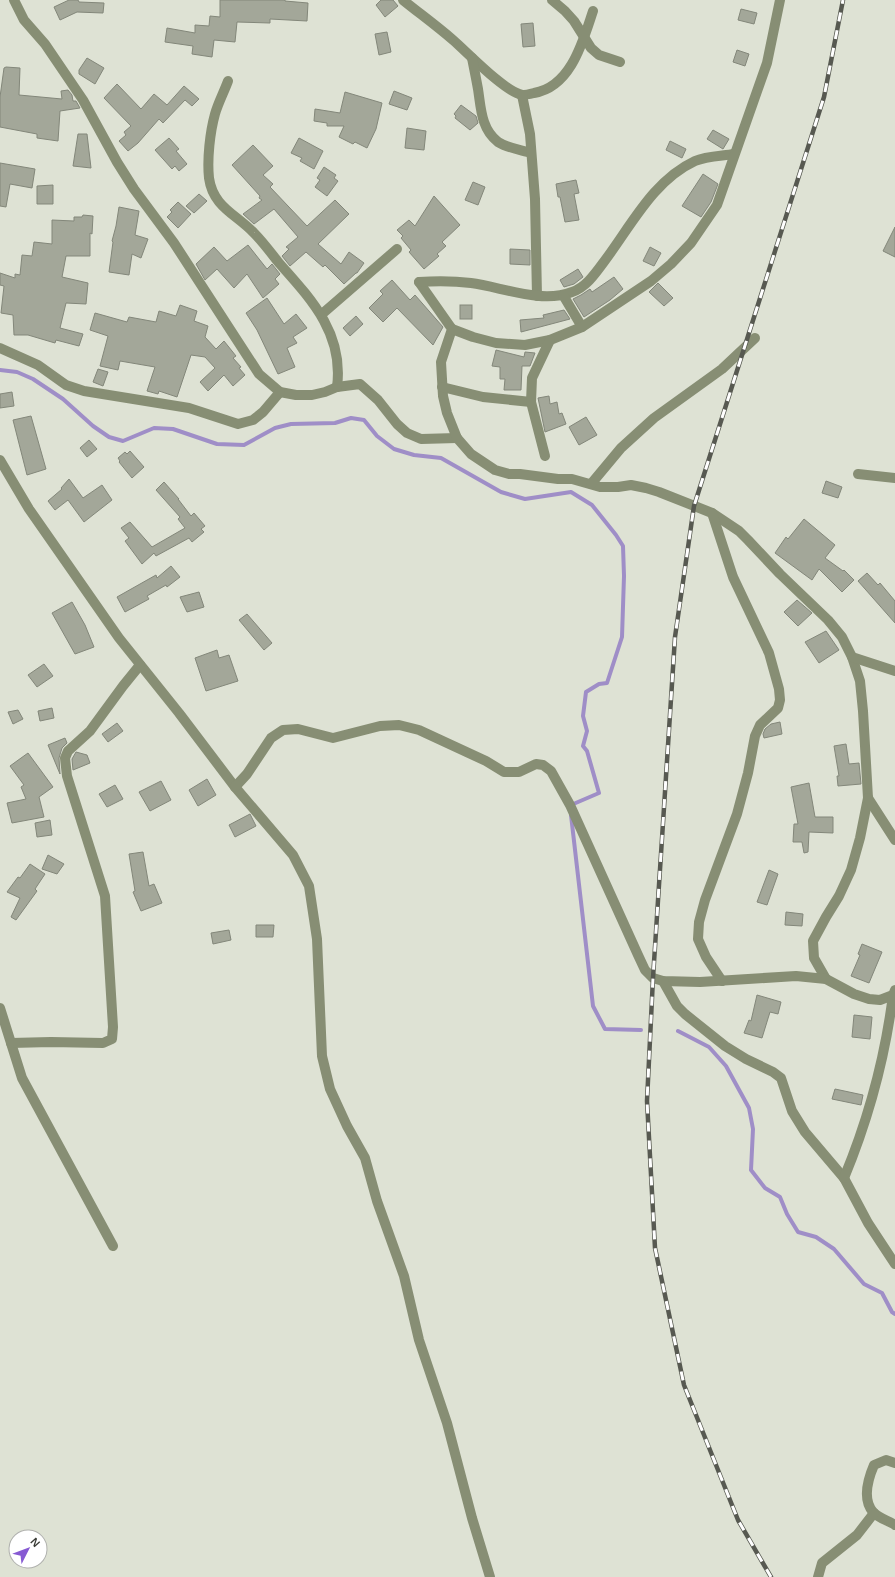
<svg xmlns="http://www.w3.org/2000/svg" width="895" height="1577" font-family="Helvetica,sans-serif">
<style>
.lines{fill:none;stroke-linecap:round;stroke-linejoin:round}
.stream{stroke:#9f8ec7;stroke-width:4}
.building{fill:#a3a799;stroke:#83877a}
.minor{stroke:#878e74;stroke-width:10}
.rail-casing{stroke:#575951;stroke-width:4.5}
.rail{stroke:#fff;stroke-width:3;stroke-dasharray:9;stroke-linecap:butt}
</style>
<rect width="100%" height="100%" fill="#dee2d4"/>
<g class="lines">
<!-- stream -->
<g class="stream">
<polyline points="0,370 17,372 33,379 63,399 93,426 109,437 123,441 154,428 173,429 217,444 244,445 275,428 291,424 335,423 351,418 364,420 377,436 394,449 414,455 441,458 501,492 525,499 571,492 592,505 616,535 623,546 624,576 622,637 607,683 599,684 586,692 583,716 587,731 583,746 587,751 599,793 571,805"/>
<polyline points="571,815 593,1006 605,1029 641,1030"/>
<polyline points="678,1031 709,1047 726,1066 749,1108 753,1129 751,1170 765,1188 780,1197 787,1214 798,1232 816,1237 834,1249 864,1284 882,1293 892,1312 895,1314"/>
</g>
</g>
<!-- building -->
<g class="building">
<polygon points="69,0 78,0 79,2 104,3 103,13 77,12 60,20 54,7"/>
<polygon points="220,0 285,0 285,1 308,3 307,21 270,19 270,23 237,22 235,42 214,40 212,57 192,54 193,46 165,42 167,28 195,33 195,25 209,26 210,16 220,17"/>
<polygon points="381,0 393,0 398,6 385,17 376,5"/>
<polygon points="741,9 757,13 754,24 738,20"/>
<polygon points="533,23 535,46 523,47 521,24"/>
<polygon points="387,32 391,52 379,55 375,34"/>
<polygon points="737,50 749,54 745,66 733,62"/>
<polygon points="87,58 104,68 95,84 79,74 79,70"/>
<polygon points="6,67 20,68 19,95 62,99 61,91 68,90 72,95 73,101 76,101 80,108 60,111 58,141 37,138 37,134 0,127 0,97 4,68"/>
<polygon points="117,84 141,109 154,94 167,105 184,86 199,99 192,106 185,100 163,123 159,119 138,143 128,151 119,141 126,135 124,132 131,126 104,98"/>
<polygon points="394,91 412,98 407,110 389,104"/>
<polygon points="345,92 382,103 376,129 367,148 355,142 353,144 339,137 344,126 327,126 327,123 314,121 315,109 340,113"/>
<polygon points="461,105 476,116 478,123 470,130 455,118 456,116 454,114"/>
<polygon points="407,128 426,131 424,150 405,148"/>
<polygon points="713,130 729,139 723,149 707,139"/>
<polygon points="78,134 87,134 91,168 73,166"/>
<polygon points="169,138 179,149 176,151 187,164 179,171 175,166 172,169 155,150"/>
<polygon points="299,138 323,151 314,169 300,161 302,158 291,153"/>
<polygon points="670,141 686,149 682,158 666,150"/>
<polygon points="253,145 273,166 263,175 273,184 270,187 307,226 335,200 349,214 318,244 341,264 349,252 364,263 357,273 356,273 344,284 325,265 323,267 306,252 290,266 282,256 289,249 286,247 298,237 274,209 254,224 243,214 262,200 259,198 260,196 232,165"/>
<polygon points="0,163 35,169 32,188 10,184 6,207 0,206"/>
<polygon points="324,167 336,175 334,178 338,181 327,196 315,187 320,180 317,178"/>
<polygon points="703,174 718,184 711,202 701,217 682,206"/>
<polygon points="576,180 579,193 574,194 579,220 565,222 560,197 558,197 556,184"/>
<polygon points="473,182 485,187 478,205 465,200"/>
<polygon points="53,185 53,204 37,204 37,186"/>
<polygon points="199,194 207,201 194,213 186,206"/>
<polygon points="434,196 460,225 442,242 446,246 437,254 439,256 424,269 409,252 411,250 401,238 403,236 397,230 409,220 415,226"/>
<polygon points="178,202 191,214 178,228 167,217 172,212 170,210"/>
<polygon points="119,207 139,211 135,235 148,239 141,258 132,254 129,275 109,272 113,242 112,241 116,226"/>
<polygon points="83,215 93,216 92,234 90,233 90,256 66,256 62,277 88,283 86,304 66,303 60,328 83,334 79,346 56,340 55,343 28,335 14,335 13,315 1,313 4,286 0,285 0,273 15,278 15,274 20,275 22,255 32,256 34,242 52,244 52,220 74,221 74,217 82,217"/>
<polygon points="895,227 895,257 883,251"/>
<polygon points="248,245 267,269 272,264 280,274 275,279 279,284 263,298 247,274 234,288 217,269 205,280 196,264 214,247 227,261"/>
<polygon points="650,247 661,253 654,266 643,261"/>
<polygon points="510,249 530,250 530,265 510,264"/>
<polygon points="578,269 583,277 574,284 564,287 560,280"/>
<polygon points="614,277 623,289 610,300 584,317 573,299 581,295 590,289 592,292"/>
<polygon points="392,280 410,300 415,295 443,327 433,345 397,308 383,322 369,308 383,294 380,291"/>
<polygon points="658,283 673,298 664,306 649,292"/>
<polygon points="267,298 284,324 296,314 307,328 293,337 297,343 287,348 295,367 278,374 257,330 246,313"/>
<polygon points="180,305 197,311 194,321 208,326 205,337 216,349 224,341 236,356 233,358 241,367 239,368 245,375 233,386 224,375 208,391 200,382 215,368 205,357 191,355 177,397 159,391 158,394 147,391 155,367 120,361 118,370 100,366 108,336 90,330 95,313 127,322 129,317 156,322 159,311 176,316"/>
<rect x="460" y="305" width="12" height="14"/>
<polygon points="564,310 570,319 521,332 520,320 544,318 543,315"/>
<polygon points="356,316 363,324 350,336 343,328"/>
<polygon points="496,350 524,357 525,352 535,353 530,366 522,366 521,390 504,390 505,379 500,379 500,367 492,366"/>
<polygon points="98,369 108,372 103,386 93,382"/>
<polygon points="12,392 14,406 0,408 0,394"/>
<polygon points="549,396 550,404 557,402 559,414 562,413 566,424 545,432 538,398"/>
<polygon points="31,416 46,469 27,475 13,420"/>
<polygon points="586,417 597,435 579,445 569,427"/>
<polygon points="89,440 97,449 87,457 80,448"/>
<polygon points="130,451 144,467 132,478 119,462 120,461 118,458 125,452 127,454"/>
<polygon points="69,479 83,498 102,485 112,500 84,522 68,500 55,510 48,501 62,489 61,488"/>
<polygon points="826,481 842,487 838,498 822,493"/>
<polygon points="164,482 179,499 178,499 191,516 194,513 205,526 201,529 204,532 192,542 189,538 156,556 154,553 142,564 125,541 129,538 121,528 130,522 152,547 185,528 178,519 180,517 156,490"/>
<polygon points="804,519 835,545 825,558 843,571 844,570 854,580 842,592 819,569 812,580 775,553 786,537 788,539"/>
<polygon points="171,566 180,577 167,587 166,585 147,596 149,599 125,612 117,597 156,575 157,578"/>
<polygon points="867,573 878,585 880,583 895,601 895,623 858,581"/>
<polygon points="199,592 204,607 187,612 180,597"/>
<polygon points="797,600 812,613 798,626 784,612"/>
<polygon points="72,602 85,625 94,647 75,654 52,613"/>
<polygon points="247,614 272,643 264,650 239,620"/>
<polygon points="826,631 839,650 819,663 805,642"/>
<polygon points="217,650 219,658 229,655 238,681 206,691 195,658"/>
<polygon points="44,664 53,676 37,687 28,675"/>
<polygon points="52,708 54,718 40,721 38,711"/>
<polygon points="18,710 23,719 13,724 8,712"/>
<polygon points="780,722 782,734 764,738 763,734 765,729 771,724"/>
<polygon points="117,723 123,731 108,742 102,734"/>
<polygon points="65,738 67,743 62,748 59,758 60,774 48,745"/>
<polygon points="846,744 849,764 859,763 861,784 838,786 837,776 839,776 834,746"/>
<polygon points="76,752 87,755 90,763 73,770 72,759"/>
<polygon points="28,753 53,787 39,797 44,817 12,823 7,803 26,799 21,787 24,785 10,766"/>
<polygon points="207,779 216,795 198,806 189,790"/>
<polygon points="161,781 171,800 150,811 139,792"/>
<polygon points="809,783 815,817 833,817 833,833 809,832 808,852 804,853 802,842 793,842 794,824 798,824 791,787"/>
<polygon points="115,785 123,799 107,807 99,794"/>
<polygon points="250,814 256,826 235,837 229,825"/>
<polygon points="50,820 52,835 37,837 35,823"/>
<polygon points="143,852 149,886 154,884 162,903 141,911 133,892 135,891 129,854"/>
<polygon points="48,855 64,864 57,874 42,869"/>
<polygon points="30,864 45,874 35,889 37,891 16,920 11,917 20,898 7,892 18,877 20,878"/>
<polygon points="769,870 778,874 767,905 757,902"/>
<polygon points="786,912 803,914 802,926 785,925"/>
<polygon points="256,925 274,925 273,937 256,937"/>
<polygon points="229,930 231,940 213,944 211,933"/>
<polygon points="862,944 882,952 869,983 851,976 860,955 858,954"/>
<polygon points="757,995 781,1002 778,1014 770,1012 762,1038 744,1033 749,1020 751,1021"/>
<polygon points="854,1015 872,1017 870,1039 852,1037"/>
<polygon points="835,1089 863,1095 861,1105 832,1099"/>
</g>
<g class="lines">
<!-- minor -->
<g class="minor">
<polyline points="14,0 24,20 45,44 83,100 117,162 134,189 174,243 259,374 280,392 296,395 312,395 325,392 337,387 360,384 378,400 397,424 407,433 421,439 457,438"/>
<path d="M403 0C419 13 437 26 453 40 468 53 504 91 522 95 525 95 530 94 534 93 571 87 583 41 593 11"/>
<polyline points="552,0 565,11 574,21 591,48 599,55 620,62"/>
<path d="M472 58C474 68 476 78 478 89 481 108 481 129 498 142 507 148 521 150 531 153"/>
<path d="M228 81C224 92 218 103 215 114 210 132 207 159 209 178 213 207 236 214 254 233 263 242 271 253 279 263 312 300 344 334 337 387"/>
<polyline points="522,95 530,134 535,199 537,296"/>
<polyline points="419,282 452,329 441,362 443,396 447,413 457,438 471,454 495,470 509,474 520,474 558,479 572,479 600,487 618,487 631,485 646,488 659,492 712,513 739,531 748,540 780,574 828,620 842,637 852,657 860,681 863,711 868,798 860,838 851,870 839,896 826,917 813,941 814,958 826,979"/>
<path d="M419 282C437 281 454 281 471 283 502 287 541 304 572 292 587 287 597 271 606 259 632 224 654 180 695 161 706 156 721 156 734 154"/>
<polyline points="563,295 582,327"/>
<polyline points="322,314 397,249"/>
<polyline points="452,329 473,337 496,343 525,345 550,340 582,327 651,281 671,264 691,243 717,205 767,63 780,0"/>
<polyline points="0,348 38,365 66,385 84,391 189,408 238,424 253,420 263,412 280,392"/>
<polyline points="442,387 483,397 531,402"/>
<polyline points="545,456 531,402 532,378 550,340"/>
<polyline points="0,460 29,509 119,638 179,713 235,787 293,855 309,886 317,939 322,1056 330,1089 347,1126 365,1158 377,1201 404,1276 419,1340 447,1423 472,1518 490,1577"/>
<polyline points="858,474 895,478"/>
<polyline points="591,484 621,448 654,418 722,369 755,338"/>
<polyline points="712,513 733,577 769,653 779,689 780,700 778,708 760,725 755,736 748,773 737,814 705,900 699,922 698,939 706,957 722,981"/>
<polyline points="852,657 895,671"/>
<polyline points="235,787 247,774 271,738 283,730 298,729 333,738 380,726 399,725 419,730 486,761 504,772 519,772 536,764 543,765 551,771 570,805 638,955 645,970 653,978 663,981 700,982 796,976 826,979 854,994 869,999 880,1000 893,995 895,990"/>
<polyline points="868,798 895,840"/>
<polyline points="663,981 677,1006 685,1014 725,1046 746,1059 773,1072 781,1078 792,1111 805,1132 844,1178 868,1223 895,1264"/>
<polyline points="0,1008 22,1078 113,1246"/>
<polyline points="11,1043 51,1042 103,1043 112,1039 113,1027 105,896 67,776 65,758 68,751 90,731 123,686 140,665"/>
<path d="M844 1178C868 1120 885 1058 893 995"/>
<path d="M895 1463 886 1460 874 1465C868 1479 862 1499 873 1512 878 1518 889 1521 895 1525"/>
<polyline points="818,1577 822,1563 857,1535 874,1513"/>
</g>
<!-- rail casing -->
<g class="rail-casing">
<polyline id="rail" points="771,1577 738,1520 684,1385 655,1248 647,1101 653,978 675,637 694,506 824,97 843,0"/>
</g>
<!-- rail -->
<use href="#rail" class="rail"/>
</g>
<!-- north arrow -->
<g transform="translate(28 1549) rotate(48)"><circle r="19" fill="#ffffff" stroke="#b0b1ae"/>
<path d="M0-3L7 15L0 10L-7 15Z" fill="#875ad3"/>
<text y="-6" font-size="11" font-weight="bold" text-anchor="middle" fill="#393b35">N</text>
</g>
</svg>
